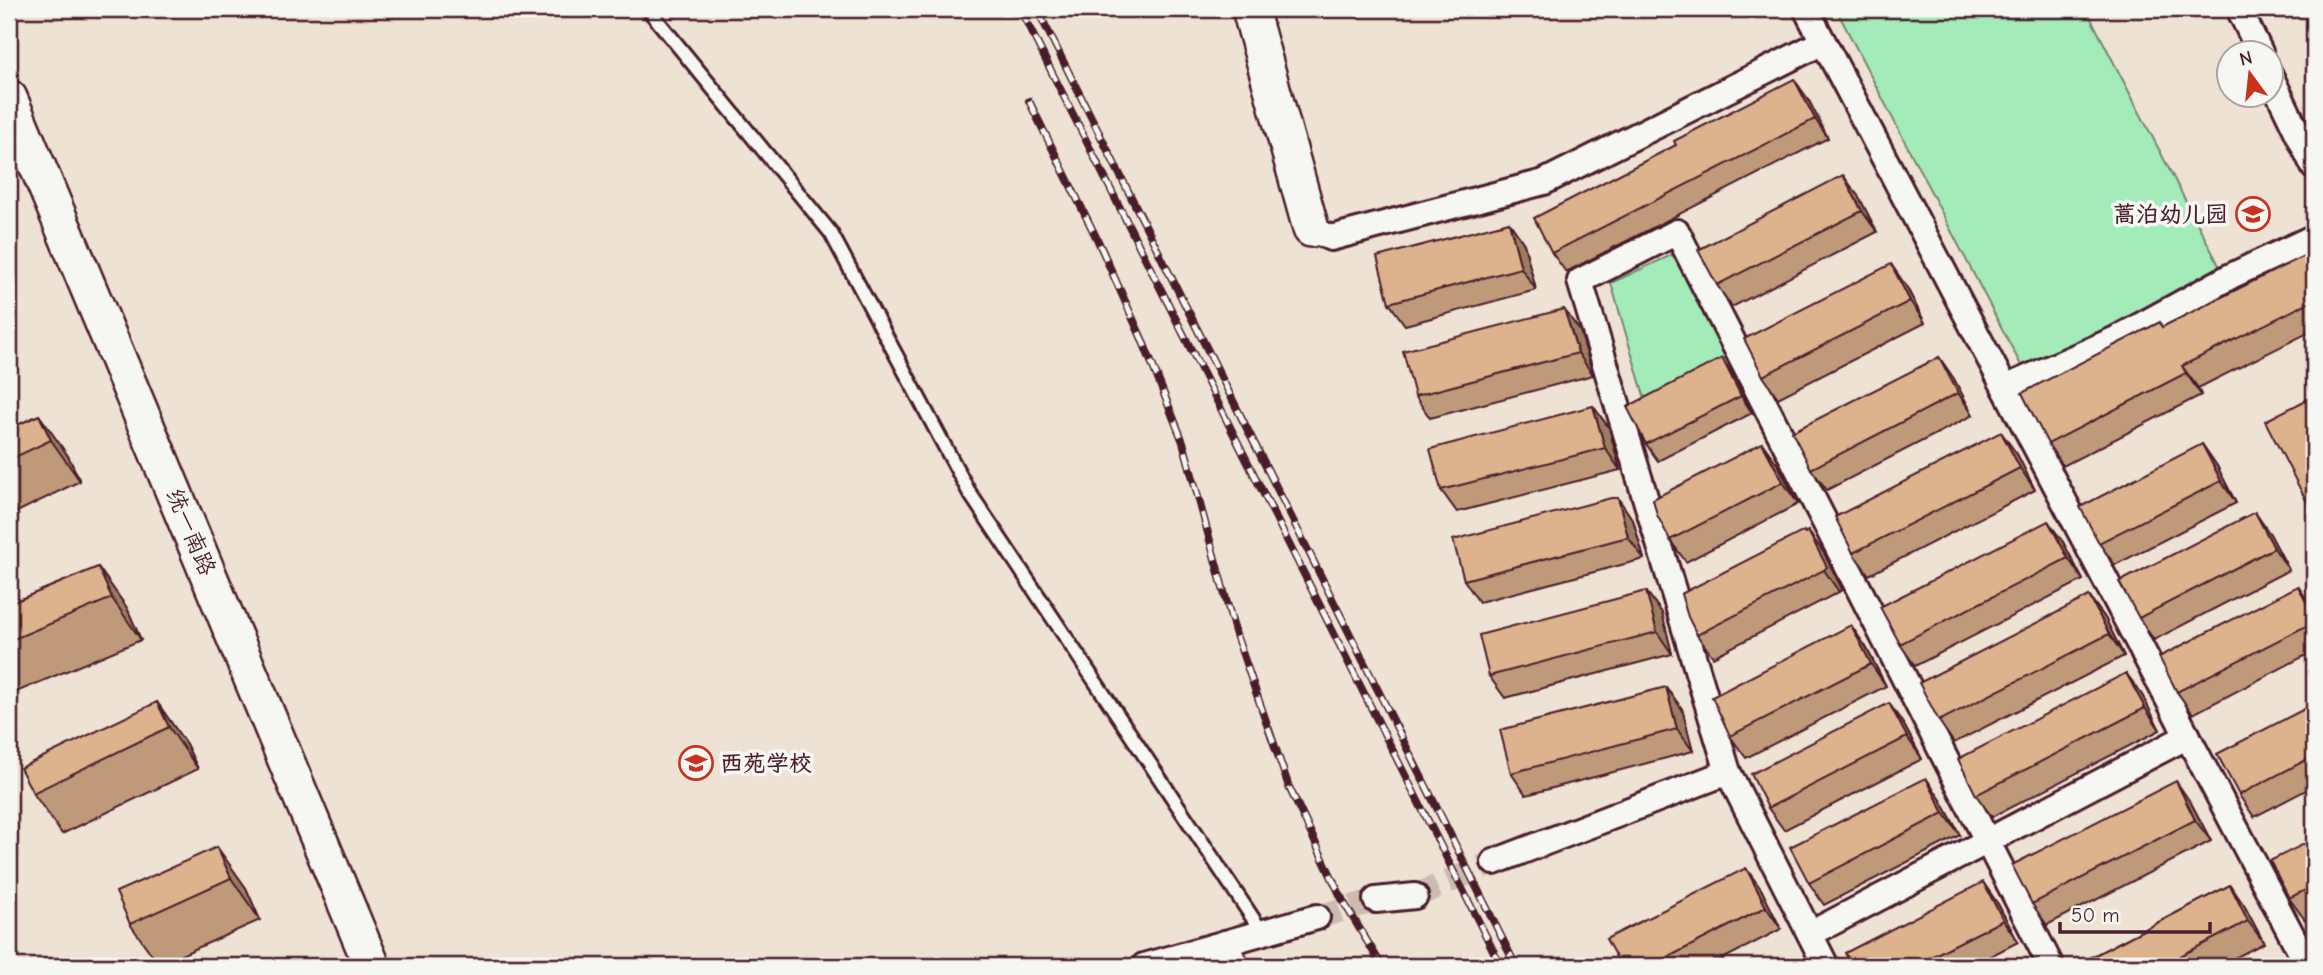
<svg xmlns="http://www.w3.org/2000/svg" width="2323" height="975" font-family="'Comic Neue','LXGW WenKai TC',sans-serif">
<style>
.green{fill:#a3ebb9;stroke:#768572;stroke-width:2}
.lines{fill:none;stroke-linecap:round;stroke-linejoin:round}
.street-tunnel{stroke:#cdbbb2;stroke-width:24;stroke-dasharray:24 12;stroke-linecap:butt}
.lane-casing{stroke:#4a1f2b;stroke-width:18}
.street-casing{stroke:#4a1f2b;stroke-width:30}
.secondary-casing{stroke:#4a1f2b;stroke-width:40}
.lane{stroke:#f6f6f2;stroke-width:12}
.street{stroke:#f6f6f2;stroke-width:24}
.secondary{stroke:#f6f6f2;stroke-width:35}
.rail-casing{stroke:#4a1f2b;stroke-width:8}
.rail{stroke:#f6f6f2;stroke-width:5;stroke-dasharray:16;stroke-linecap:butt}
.wall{fill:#be9a7a;stroke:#4a1f2b;stroke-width:2}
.shaded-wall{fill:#9b7d63;stroke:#4a1f2b;stroke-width:2}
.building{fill:#ddb38e;stroke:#4a1f2b;stroke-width:2}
.labels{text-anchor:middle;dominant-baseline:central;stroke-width:7;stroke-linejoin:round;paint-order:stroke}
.poi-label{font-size:23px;font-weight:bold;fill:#4a1f2b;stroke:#f6f6f2;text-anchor:end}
.street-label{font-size:23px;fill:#4a1f2b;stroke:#f6f6f2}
</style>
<rect width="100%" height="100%" fill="#eee2d4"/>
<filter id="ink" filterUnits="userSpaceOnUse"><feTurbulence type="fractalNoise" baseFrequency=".0143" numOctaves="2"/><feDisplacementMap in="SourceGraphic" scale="14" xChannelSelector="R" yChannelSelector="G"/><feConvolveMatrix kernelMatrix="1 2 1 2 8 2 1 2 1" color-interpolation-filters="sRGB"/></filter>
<g filter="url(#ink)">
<!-- green -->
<g class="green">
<polygon points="1836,9 2086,9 2221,269 2024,371"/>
<polygon points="1680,251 1733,354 1645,399 1611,283"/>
</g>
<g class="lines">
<!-- street-tunnel -->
<g class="street-tunnel">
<polyline points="1415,896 1494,862"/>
<polyline points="1317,917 1376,900"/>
</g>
<!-- lane casing -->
<g class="lane-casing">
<polyline id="lane" points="648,9 831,233 969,492 1262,932"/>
</g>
<!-- street casing -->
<g class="street-casing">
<g id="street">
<polyline points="1806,9 2308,966"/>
<polyline points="2239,9 2260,52"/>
<polyline points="2270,75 2314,167"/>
<polyline points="1311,229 1331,238 1544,182 1823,42"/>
<polyline points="2005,388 2116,339 2231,276 2314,237"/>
<polyline points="1494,862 1728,772"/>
<polyline points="1376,900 1415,896"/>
<polyline points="1810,934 2188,736"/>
<polyline points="1225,943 1236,966"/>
<polyline points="1144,966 1317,917"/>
<polyline points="1826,966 1728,772 1580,281 1677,232 2051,966"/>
</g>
</g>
<!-- secondary casing -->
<g class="secondary-casing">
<g id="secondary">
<polyline points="1250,9 1311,229"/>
<polyline points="9,98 372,966"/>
</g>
</g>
<!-- lane -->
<use href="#lane" class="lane"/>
<!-- street -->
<use href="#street" class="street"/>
<!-- secondary -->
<use href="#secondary" class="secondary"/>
<!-- rail casing -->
<g class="rail-casing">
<g id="rail">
<polyline points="1020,9 1501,966"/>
<polyline points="1037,9 1516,966"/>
<polyline points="1029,101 1098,241 1142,339 1183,442 1235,632 1289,787 1343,901 1382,966"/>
</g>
</g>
<!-- rail -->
<use href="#rail" class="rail"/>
</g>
<!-- wall -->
<g class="wall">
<polygon points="1808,99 1828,138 1566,272 1552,253 1676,145"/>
<polygon points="1859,197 1877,232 1732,307 1717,285"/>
<polygon points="1509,222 1524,244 1536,290 1405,325 1389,303"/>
<polygon points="2314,251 2314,330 2198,388 2201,395 2063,466 2048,444 2163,327"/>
<polygon points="1906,286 1925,323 1778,398 1763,376"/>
<polygon points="9,326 14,337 9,340"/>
<polygon points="1580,331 1593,375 1430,418 1415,396"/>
<polygon points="1939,357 1954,379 1973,415 1827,490 1811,469"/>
<polygon points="1733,375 1752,413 1658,461 1646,444"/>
<polygon points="2314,396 2314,515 2310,508"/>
<polygon points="1593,406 1609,428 1620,470 1457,512 1441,490"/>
<polygon points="39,415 68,456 80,481 9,516 9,429"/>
<polygon points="1762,443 1778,465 1798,504 1686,562 1670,540"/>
<polygon points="2202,444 2217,466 2236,503 2115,565 2099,543"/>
<polygon points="2017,454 2035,490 1869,575 1853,553"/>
<polygon points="1633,520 1644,559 1479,602 1464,580"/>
<polygon points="1808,531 1824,553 1842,589 1839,592 1713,657 1697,635 1805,533"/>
<polygon points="2270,534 2289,570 2154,640 2139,618"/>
<polygon points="2063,542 2083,580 1915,666 1900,644"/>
<polygon points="98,567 127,608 141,640 9,695 9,604"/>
<polygon points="1646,591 1662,613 1672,654 1505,698 1489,676"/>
<polygon points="2089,596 2105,618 2124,656 1954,743 1939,721"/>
<polygon points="2314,610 2314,651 2193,714 2177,692"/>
<polygon points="1866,647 1886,686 1746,758 1730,736"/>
<polygon points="2126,673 2142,695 2160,730 1992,817 1976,795"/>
<polygon points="1666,687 1682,709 1693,751 1526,795 1511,773"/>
<polygon points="157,702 186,744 198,769 62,834 33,793"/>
<polygon points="2314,704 2314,786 2254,817 2239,795"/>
<polygon points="1904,725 1922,759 1784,830 1768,808"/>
<polygon points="1926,778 1941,800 1960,835 1824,905 1809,883"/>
<polygon points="2191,803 2211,841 2047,925 2032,904"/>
<polygon points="2314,839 2314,915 2305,920 2289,898"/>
<polygon points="217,847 246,888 260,920 159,965 130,924"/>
<polygon points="2230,885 2245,907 2264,943 2219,966 2074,966"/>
<polygon points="1761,889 1781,929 1709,966 1621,966"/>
<polygon points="1998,904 2018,942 1971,966 1852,966"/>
</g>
<!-- shaded-wall -->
<g class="shaded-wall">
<polygon points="1794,79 1808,99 1828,138 1815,119"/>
<polygon points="1843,175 1859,197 1877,232 1862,211"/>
<polygon points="1509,222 1524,244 1536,290 1521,268"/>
<polygon points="1891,264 1906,286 1925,323 1910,301"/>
<polygon points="1564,309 1580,331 1593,375 1578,353"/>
<polygon points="1939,357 1954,379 1973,415 1958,393"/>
<polygon points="1722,358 1733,375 1752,413 1741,396"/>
<polygon points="2182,366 2198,388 2201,395 2186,373"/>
<polygon points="1593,406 1609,428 1620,470 1605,448"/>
<polygon points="39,415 68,456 80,481 51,440"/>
<polygon points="2001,432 2017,454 2035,490 2020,468"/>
<polygon points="1762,443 1778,465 1798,504 1783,482"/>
<polygon points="2202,444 2217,466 2236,503 2221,481"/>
<polygon points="1618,498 1633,520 1644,559 1628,537"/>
<polygon points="2255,512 2270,534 2289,570 2274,548"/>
<polygon points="2048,521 2063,542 2083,580 2068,558"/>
<polygon points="1808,531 1824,553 1842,589 1839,592 1824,570"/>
<polygon points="98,567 127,608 141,640 112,598"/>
<polygon points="2298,586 2314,610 2314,618"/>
<polygon points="1646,591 1662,613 1672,654 1657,632"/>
<polygon points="2089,596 2105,618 2124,656 2109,634"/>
<polygon points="1851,625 1866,647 1886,686 1871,664"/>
<polygon points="2126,673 2142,695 2160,730 2145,708"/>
<polygon points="1666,687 1682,709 1693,751 1677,729"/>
<polygon points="157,702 186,744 198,769 169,727"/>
<polygon points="1889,703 1904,725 1922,759 1907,737"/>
<polygon points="1926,778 1941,800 1960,835 1944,813"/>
<polygon points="2176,781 2191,803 2211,841 2195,820"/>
<polygon points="217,847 246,888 260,920 231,878"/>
<polygon points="1746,868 1761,889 1781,929 1766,907"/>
<polygon points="1983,882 1998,904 2018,942 2003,920"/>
<polygon points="2230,885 2245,907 2264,943 2248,921"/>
</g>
<!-- building -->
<g class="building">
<polygon points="1794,79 1815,119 1552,253 1534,218 1676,145 1674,141"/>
<polygon points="1843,175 1862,211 1717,285 1698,250"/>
<polygon points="1509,222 1521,268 1389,303 1377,257"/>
<polygon points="2314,251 2314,300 2182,366 2186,373 2048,444 2022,393 2160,322 2162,327"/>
<polygon points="1891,264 1910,301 1763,376 1744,339"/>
<polygon points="1564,309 1578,353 1415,396 1403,351"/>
<polygon points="1939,357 1958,393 1811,469 1792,432"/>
<polygon points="1722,358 1741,396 1646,444 1627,407"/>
<polygon points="2314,396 2314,506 2310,508 2265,421"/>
<polygon points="1593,406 1605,448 1441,490 1430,449"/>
<polygon points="39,415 51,440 9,460 9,429"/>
<polygon points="2001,432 2020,468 1853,553 1835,517"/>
<polygon points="1762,443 1783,482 1670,540 1657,515 1653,499"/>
<polygon points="2202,444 2221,481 2099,543 2080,507"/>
<polygon points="1611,498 1618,498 1628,537 1464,580 1453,540"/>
<polygon points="2255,512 2274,548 2139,618 2119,582"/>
<polygon points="2048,521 2068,558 1900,644 1880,607"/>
<polygon points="1804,531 1805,533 1808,531 1827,567 1824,570 1697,635 1688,617 1681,594"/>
<polygon points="98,567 112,598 9,641 9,604"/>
<polygon points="2298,586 2314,618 2314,622 2177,692 2159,657"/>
<polygon points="1646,591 1657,632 1489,676 1479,635"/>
<polygon points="2089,596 2109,634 1939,721 1919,683"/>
<polygon points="1851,625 1871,664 1730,736 1712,697"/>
<polygon points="2126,673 2145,708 1976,795 1958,759"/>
<polygon points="1666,687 1677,729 1511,773 1500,730"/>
<polygon points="157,702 169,727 33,793 20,768"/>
<polygon points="1889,703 1907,737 1768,808 1751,774"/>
<polygon points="2314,704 2314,756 2239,795 2217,754"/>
<polygon points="1926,778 1944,813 1809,883 1790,847"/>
<polygon points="2176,781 2195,820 2032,904 2012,865"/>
<polygon points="2314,839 2314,886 2289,898 2270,861"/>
<polygon points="217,847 231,878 130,924 116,892"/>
<polygon points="1746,868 1766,907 1651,966 1621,966 1606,939"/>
<polygon points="1983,882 2003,920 1913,966 1852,966 1845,953"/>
<polygon points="2230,885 2248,921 2161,966 2074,966"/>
<polygon points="45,959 48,966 29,966"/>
</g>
</g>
<!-- icons -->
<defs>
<g id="school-ring" transform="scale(1.75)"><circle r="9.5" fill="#f6f6f2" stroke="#c8321e" stroke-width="1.5"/><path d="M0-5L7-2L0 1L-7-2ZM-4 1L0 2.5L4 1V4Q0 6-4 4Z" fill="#c8321e"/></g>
</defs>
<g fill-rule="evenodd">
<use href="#school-ring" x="2253" y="214"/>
<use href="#school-ring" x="696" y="763"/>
</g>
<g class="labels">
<!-- poi labels -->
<g class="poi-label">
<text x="2228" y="214">蒿泊幼儿园</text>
<text x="720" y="763" text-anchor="start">西苑学校</text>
</g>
<!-- street labels -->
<g class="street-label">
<text transform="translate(191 532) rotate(67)">统一南路</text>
</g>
</g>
<!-- margin -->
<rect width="2323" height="975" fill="none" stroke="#f6f6f2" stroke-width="35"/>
<rect x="18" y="18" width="2288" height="940" fill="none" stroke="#4a1f2b" stroke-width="2.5" filter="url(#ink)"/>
<!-- north arrow -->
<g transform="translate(2250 74) rotate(345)"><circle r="33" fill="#f6f6f2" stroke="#b1a0a2" stroke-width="2"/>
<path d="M0-5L12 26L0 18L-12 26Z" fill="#c8321e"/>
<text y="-10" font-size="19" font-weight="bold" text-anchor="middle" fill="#4a1f2b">N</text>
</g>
<!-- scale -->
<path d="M2060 922v10h150v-10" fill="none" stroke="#4a1f2b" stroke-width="3.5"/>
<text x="2071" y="922" font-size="21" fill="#4a1f2b" stroke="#f6f6f2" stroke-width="5" paint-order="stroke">50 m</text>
</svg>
